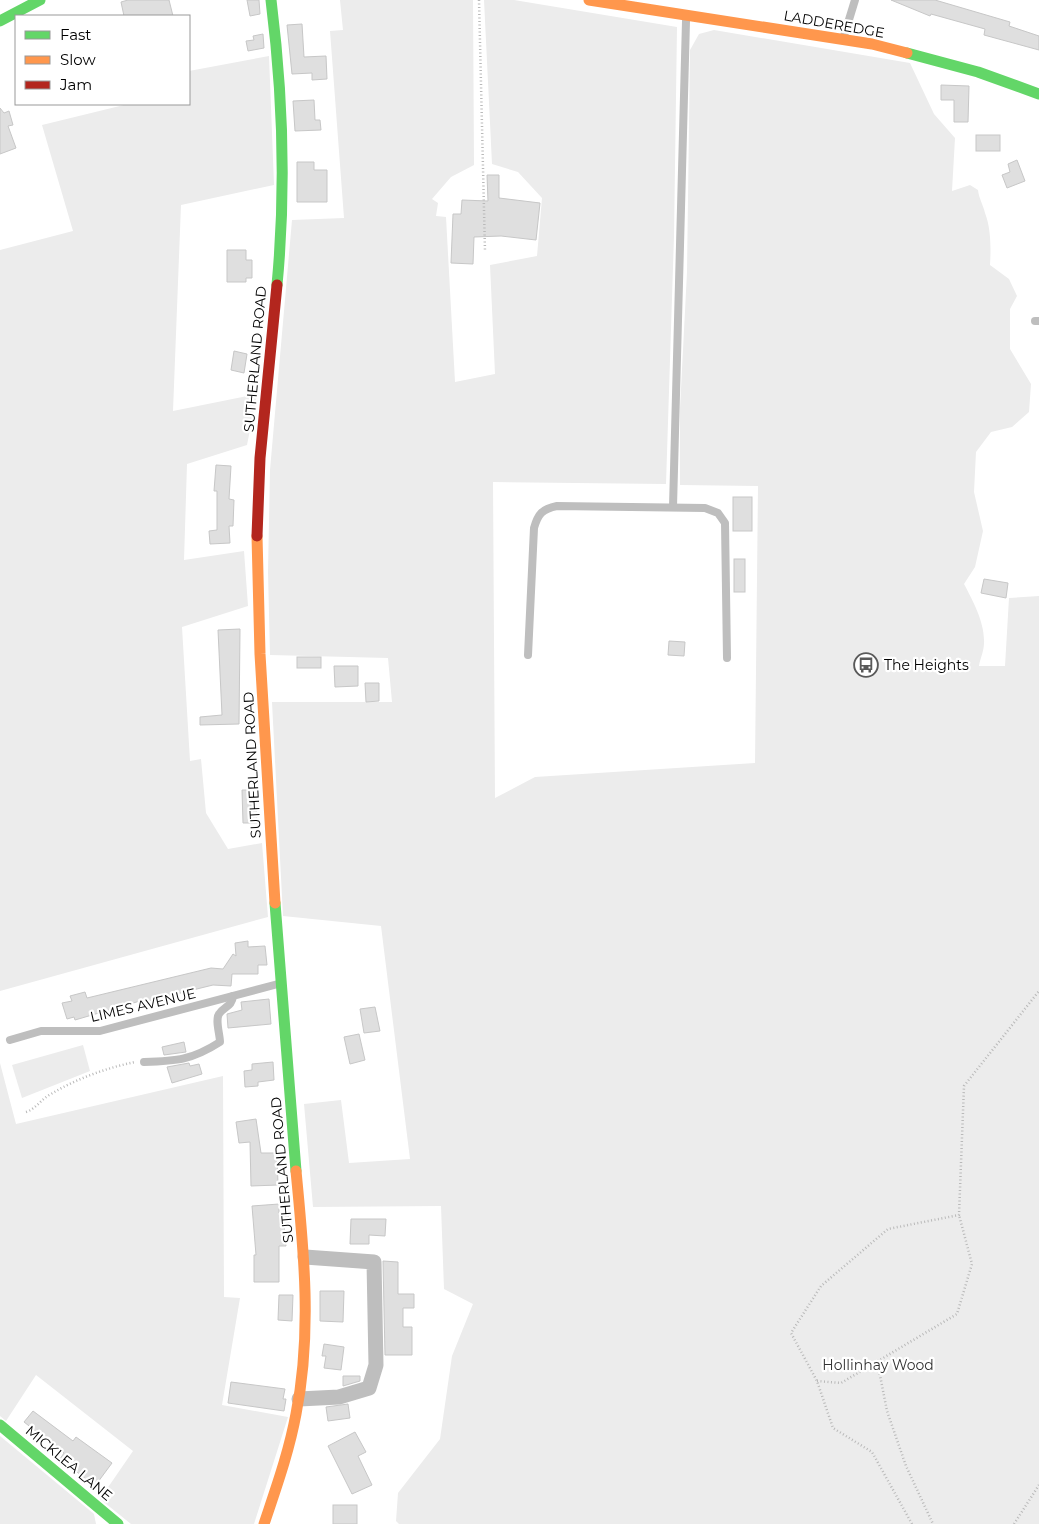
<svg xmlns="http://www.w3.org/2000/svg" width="1039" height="1524" font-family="Montserrat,sans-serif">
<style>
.green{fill:#ececec}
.building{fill:#dfdfdf;stroke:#c7c7c7}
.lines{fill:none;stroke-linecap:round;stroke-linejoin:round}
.path{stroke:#b9b9b9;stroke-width:2.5;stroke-dasharray:1 2.5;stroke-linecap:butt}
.lane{stroke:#bebebe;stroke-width:8}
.street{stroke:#bebebe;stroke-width:15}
.fast{stroke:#63d668;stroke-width:11}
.slow{stroke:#ff974d;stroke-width:11}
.jam{stroke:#b3261e;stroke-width:11}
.labels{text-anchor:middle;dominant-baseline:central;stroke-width:4.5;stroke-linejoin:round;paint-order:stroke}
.street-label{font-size:14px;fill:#000;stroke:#fff}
.poi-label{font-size:14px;fill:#000;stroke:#fff;text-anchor:start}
.park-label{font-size:14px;fill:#333;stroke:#fff}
</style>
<rect width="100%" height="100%" fill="#fff"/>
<!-- green -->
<g class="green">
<path d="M340 0H473L474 165 451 177 432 199 438 203 436 216 446 217 455 382 495 374 490 265 537 256 542 198 518 172 492 164 484 0H514L677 27 674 236 666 484 493 482 495 798 535 777 755 763 758 486 680 485V408L687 272 690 50 699 34 714 30 910 63 934 114 955 138 952 191 970 185 978 190C979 199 983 204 985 213 991 228 991 249 990 265L1009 279 1017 296 1010 309V349L1031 384 1029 412 1012 427 991 432 976 452 974 492 983 531 975 567 964 584C973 601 985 623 984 643 984 651 980 659 979 666H1005L1009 598 1039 596V1524H399L396 1521 398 1493 440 1439 452 1356 473 1304 444 1289 441 1206 313 1207 304 1104 341 1100 349 1163 410 1159 381 926 283 916 272 702H392L388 658 270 655 268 572 270 470 292 220 344 218 330 31 343 30Z"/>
<polygon points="269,56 274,185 181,205 173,411 257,394 247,445 187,464 184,560 244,551 248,606 182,627 190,761 201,759 206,813 228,849 262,843 268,917 0,991 0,250 73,231 42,125 128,104 189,104 189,71"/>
<polygon points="83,1045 90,1071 22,1098 12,1065"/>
<polygon points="0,1063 16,1124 223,1076 224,1297 240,1298 222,1405 288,1417 254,1524 131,1524 100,1499 133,1451 36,1375 6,1421 0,1416"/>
<polygon points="0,1436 94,1514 96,1524 0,1524"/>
</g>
<!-- building -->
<g class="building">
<polygon points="128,0 169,0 173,16 124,16 121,2"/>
<polygon points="247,0 259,0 260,14 250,16"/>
<polygon points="891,0 935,0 1010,22 1009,26 1039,36 1039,50 984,35 985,29 931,14 930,16"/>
<polygon points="302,24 304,57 326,56 327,79 312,80 312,73 292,74 287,25"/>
<polygon points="263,34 264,48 248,51 246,41 254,40 253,36"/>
<polygon points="941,85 969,86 968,122 954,122 954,100 941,100"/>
<polygon points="314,100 315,120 320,120 321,130 295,131 293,101"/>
<polygon points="0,108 4,113 9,111 13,125 8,126 16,148 0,154"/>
<rect x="976" y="135" width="24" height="16"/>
<polygon points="1017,160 1025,181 1007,188 1002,175 1010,172 1008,164"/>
<polygon points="297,162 314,162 314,170 327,170 327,202 297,202"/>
<polygon points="487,175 499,175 499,198 540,203 536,240 501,236 474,237 473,264 451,263 453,214 461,214 462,200 488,201"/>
<polygon points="227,250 246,250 246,260 252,260 252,278 246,278 246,282 227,282"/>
<polygon points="234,351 247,354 244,373 231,370"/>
<polygon points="216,465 231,466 229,499 234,500 233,526 229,526 230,543 210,544 209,531 217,530 217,491 214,491"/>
<rect x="733" y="497" width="19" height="34"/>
<rect x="734" y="559" width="11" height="33"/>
<polygon points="984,579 1008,583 1006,598 981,593"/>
<polygon points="240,629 239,724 200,725 200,717 222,715 218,630"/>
<polygon points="669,641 685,642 684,656 668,655"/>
<rect x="297" y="657" width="24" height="11"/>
<polygon points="334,666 358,666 358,686 335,687"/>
<polygon points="365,683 379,683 379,701 366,702"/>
<polygon points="242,790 255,790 257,823 243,823"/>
<polygon points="248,941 248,947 265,946 267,965 258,965 258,974 232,974 231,986 213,985 140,1003 140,1001 75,1020 74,1017 67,1019 62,1003 72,1001 70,996 85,992 87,998 211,968 223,969 233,954 236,956 235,943"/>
<polygon points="269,999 271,1024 228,1028 227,1014 242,1010 241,1002"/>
<polygon points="375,1007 380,1031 364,1033 360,1009"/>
<polygon points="359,1034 365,1060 350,1064 344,1037"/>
<polygon points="184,1042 186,1052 164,1055 162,1047"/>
<polygon points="273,1062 274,1080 258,1082 258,1086 245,1087 244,1071 252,1070 252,1064"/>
<polygon points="189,1063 190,1066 199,1064 202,1074 172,1083 167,1067"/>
<polygon points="256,1119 261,1153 277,1153 278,1185 251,1186 250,1142 239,1143 236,1122"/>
<polygon points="279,1204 279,1213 288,1212 289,1225 284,1225 286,1246 279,1246 279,1282 254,1282 254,1255 256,1255 252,1206"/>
<polygon points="351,1219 386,1219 385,1236 369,1235 369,1244 350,1244"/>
<polygon points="383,1261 398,1262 398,1294 414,1294 414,1308 403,1308 403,1327 412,1327 412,1355 385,1355"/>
<polygon points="320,1291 344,1291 343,1322 320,1321"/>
<polygon points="279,1295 293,1295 292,1321 278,1320"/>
<polygon points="324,1344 344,1347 341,1370 324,1368 326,1356 322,1356"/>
<polygon points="343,1376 360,1376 360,1381 343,1386"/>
<polygon points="231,1382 285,1389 283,1399 286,1399 284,1411 228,1403"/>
<polygon points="348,1404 350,1418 328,1421 326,1407"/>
<polygon points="33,1411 73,1441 76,1437 112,1463 95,1486 60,1459 64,1453 24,1422"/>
<polygon points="355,1432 366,1452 358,1456 372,1485 352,1494 328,1446"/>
<rect x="333" y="1505" width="24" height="19"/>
</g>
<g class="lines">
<!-- path -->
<g class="path">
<polyline points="479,0 485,251"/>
<path d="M26 1112C36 1109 41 1099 51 1094 76 1079 106 1068 135 1062"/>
<polyline points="877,1360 887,1411 906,1466 933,1524"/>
<polyline points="817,1381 841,1383 957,1314 972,1264 959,1215"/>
<polyline points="912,1524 872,1452 833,1428 817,1381 791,1333 821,1286 888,1229 959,1215 964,1086 1039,991"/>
<polyline points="1014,1524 1039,1485"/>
</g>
<!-- lane -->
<g class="lane">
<polyline points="844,36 855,0"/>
<polyline points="1035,321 1039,321"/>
<polyline points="673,507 686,21"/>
<path d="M528 655 534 528C538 514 542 509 557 506L705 508 718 513 725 523 727 658"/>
<polyline points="10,1040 41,1031 100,1031 278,984"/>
<path d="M144 1062C177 1061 192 1060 220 1042 220 1035 215 1020 219 1014 224 1006 232 1007 233 996"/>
</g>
<!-- street -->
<polyline class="street" points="299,1399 339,1397 369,1388 376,1365 374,1262 305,1257"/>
<!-- fast -->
<g class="fast">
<path d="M271 0C283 95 286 190 277 285"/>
<polyline points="0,21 40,0"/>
<polyline points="907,53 978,72 1039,94"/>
<polyline points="275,903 296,1171"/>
<polyline points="0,1425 118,1524"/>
</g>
<!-- slow -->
<g class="slow">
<polyline points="589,0 872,44 907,53"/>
<polyline points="257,536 260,654 275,903"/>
<path d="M264 1524C276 1488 289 1452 296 1414 312 1334 304 1252 296 1171"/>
</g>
<!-- jam -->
<polyline class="jam" points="257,536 260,458 277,285"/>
</g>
<!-- icons -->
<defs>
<g id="bus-ring" transform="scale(1.25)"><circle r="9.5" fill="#fff" stroke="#595959" stroke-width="1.5"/><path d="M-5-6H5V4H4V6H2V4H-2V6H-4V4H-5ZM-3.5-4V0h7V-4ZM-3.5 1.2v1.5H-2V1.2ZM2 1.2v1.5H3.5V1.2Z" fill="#595959"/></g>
</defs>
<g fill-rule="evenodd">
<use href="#bus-ring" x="866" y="665"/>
</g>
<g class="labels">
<!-- street labels -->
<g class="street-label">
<text transform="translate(834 24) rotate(10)">LADDEREDGE</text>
<text transform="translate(255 359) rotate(-85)">SUTHERLAND ROAD</text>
<text transform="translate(252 765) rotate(-93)">SUTHERLAND ROAD</text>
<text transform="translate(143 1005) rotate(-13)">LIMES AVENUE</text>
<text transform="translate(282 1170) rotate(-95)">SUTHERLAND ROAD</text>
<text transform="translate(69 1463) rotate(40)">MICKLEA LANE</text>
</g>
<!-- poi labels -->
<g class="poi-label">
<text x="884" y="665">The Heights</text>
</g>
<!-- park labels -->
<g class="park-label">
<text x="878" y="1365">Hollinhay Wood</text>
</g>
</g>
<!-- legend -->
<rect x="15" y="15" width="175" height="90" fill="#ffffff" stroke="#999999"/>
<rect x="25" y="31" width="25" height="8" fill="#63d668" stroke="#999999"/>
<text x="60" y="40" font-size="15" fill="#000000">Fast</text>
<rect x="25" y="56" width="25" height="8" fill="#ff974d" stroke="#999999"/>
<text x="60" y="65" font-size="15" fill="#000000">Slow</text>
<rect x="25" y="81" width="25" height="8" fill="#b3261e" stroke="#999999"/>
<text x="60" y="90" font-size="15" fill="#000000">Jam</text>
</svg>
